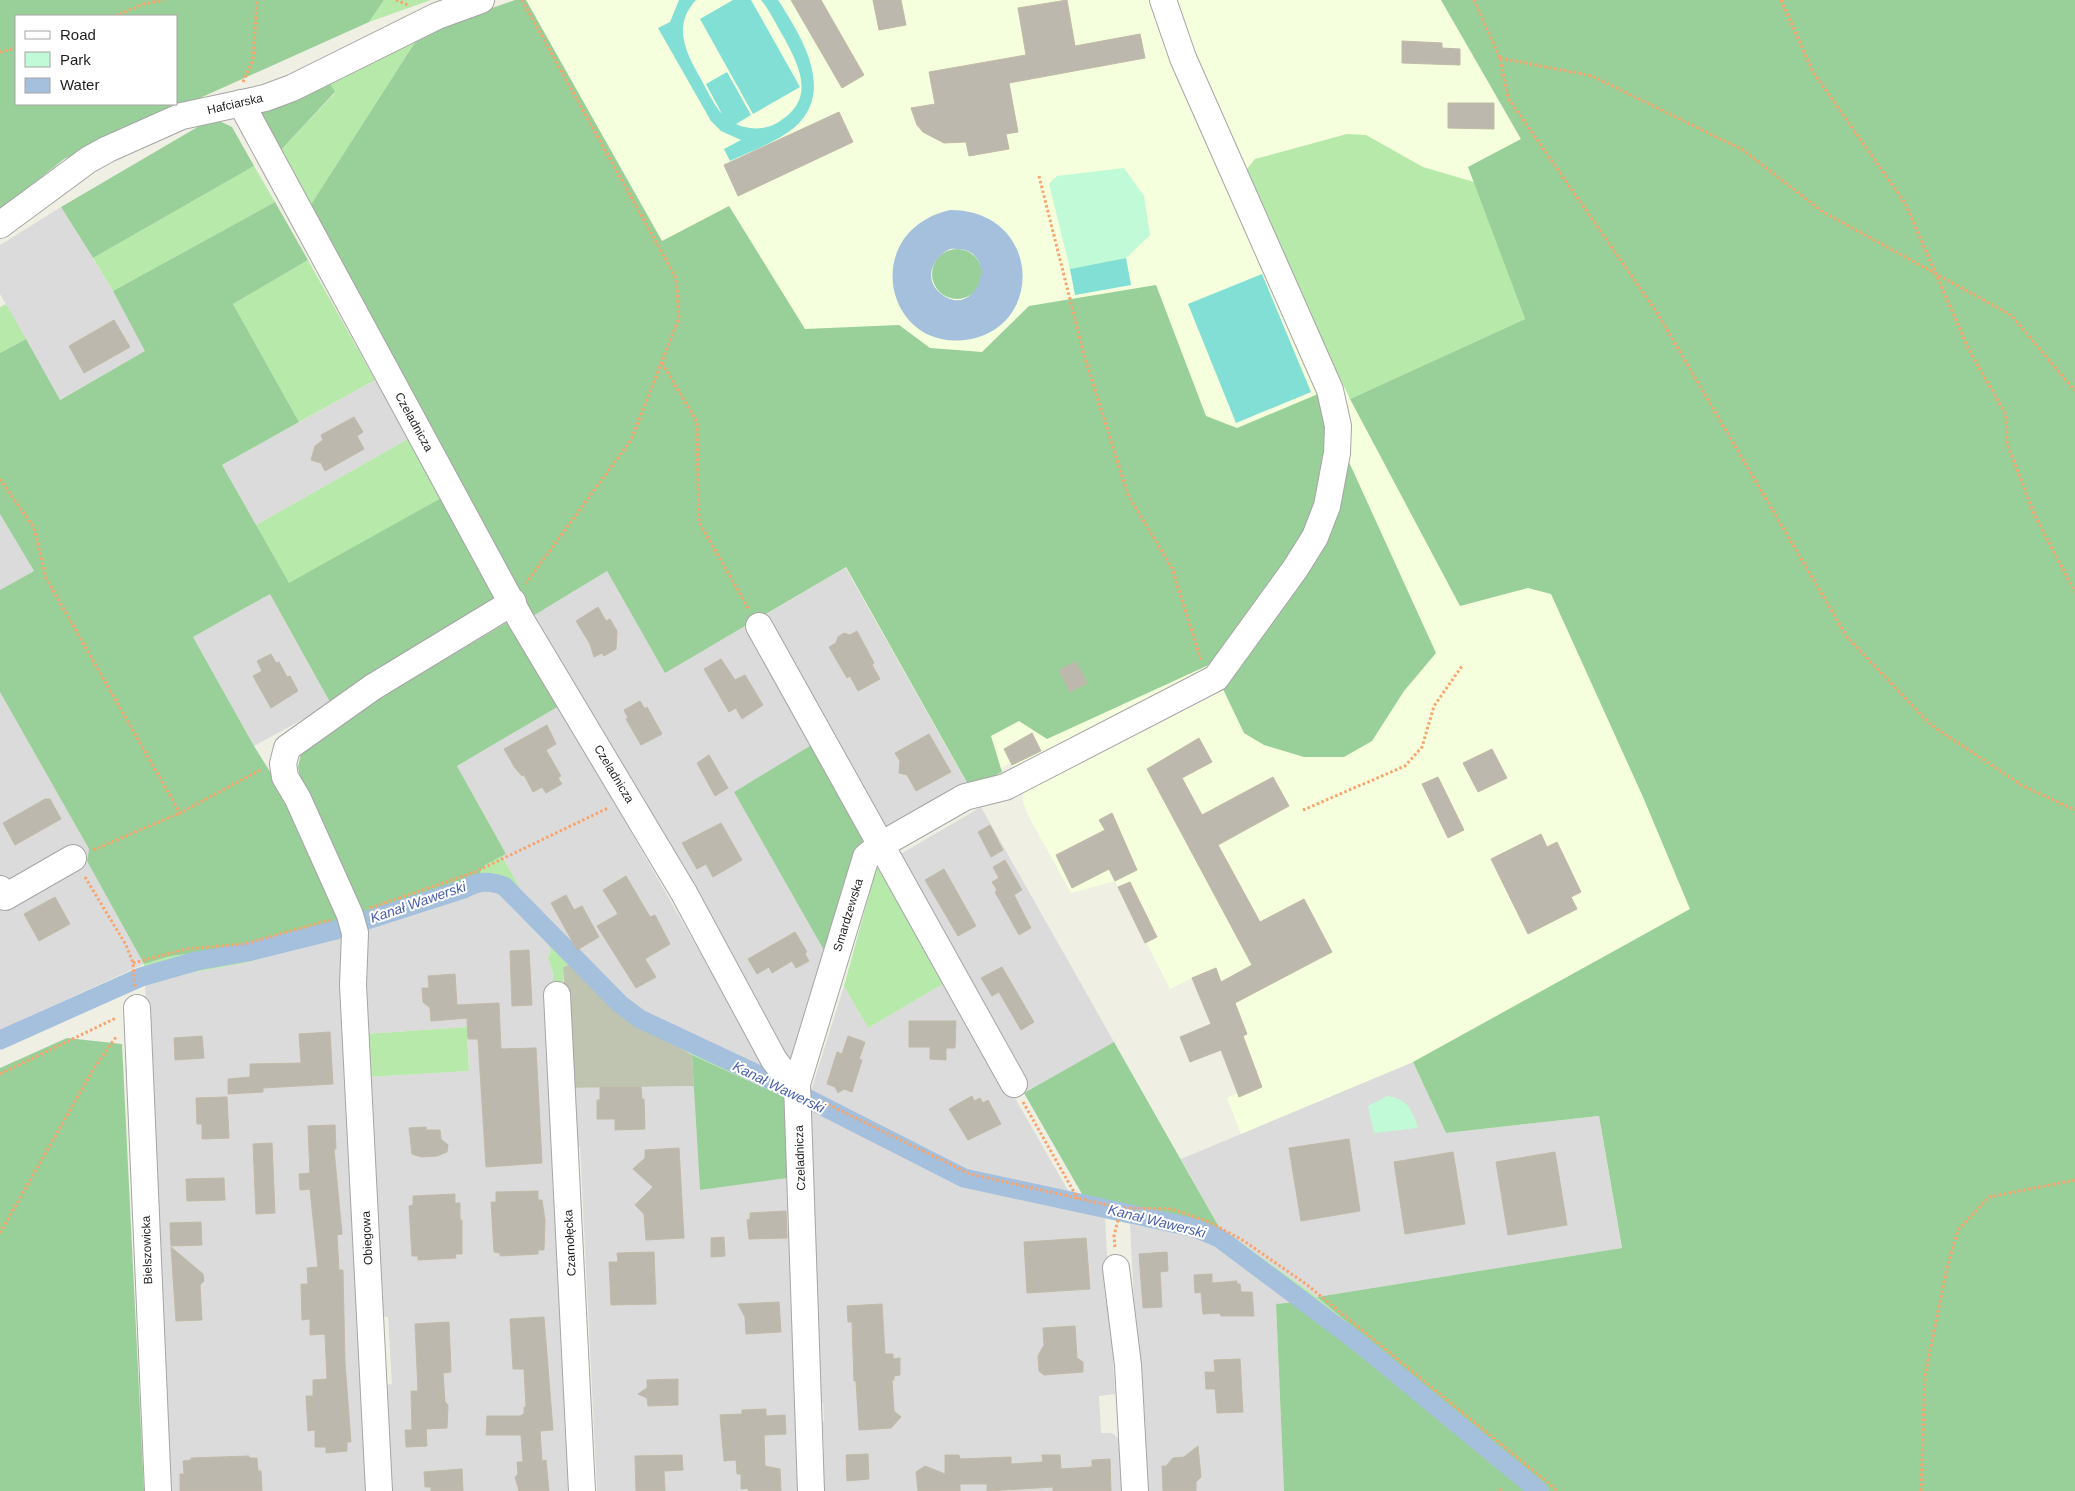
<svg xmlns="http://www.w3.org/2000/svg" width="2075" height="1491" font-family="Helvetica,sans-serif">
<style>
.residential{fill:#dcdbdb}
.education{fill:#f5ffdd}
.construction{fill:#bec4b0}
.grass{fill:#b7eaaa}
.forest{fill:#99cf99;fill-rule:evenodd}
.park{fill:#c1fad6}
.pitch{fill:#82dfd6}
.water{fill:#a4c0dd;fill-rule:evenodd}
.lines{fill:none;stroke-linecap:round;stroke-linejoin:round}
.canal{stroke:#a4c0dd;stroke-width:19}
.building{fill:#bcb8ae;stroke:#c1baa6}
.minor-casing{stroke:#a5a5a5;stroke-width:28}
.path{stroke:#faa36a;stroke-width:3;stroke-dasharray:2.5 2.5;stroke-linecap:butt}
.minor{stroke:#fff;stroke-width:26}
.labels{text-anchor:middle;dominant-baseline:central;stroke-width:4;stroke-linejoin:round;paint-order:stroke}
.street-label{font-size:12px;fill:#1e1e1e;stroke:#fff}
.water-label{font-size:14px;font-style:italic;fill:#4a5fae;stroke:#fff}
</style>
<rect width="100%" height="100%" fill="#efefe4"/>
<!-- residential -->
<g class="residential">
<polygon points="61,207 113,291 146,351 59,400 0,294 0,245"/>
<polygon points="375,380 408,439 256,525 222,465"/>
<polygon points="0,514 34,571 0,590"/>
<polygon points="846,567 968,785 887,830 765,615"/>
<polygon points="607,571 665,672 746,626 813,744 734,792 825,952 790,1068 533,616"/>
<polygon points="270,594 331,704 254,746 193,637"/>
<polygon points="0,692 89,849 87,861 144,964 0,1030"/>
<polygon points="559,706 770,1075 643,1014 575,951 528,903 502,856 506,854 457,766"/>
<polygon points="981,807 1114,1042 1024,1093 892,859"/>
<polygon points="485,887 495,889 546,936 551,951 548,958 553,973 573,1491 388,1491 384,1385 392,1384 388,1317 378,1317 367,1077 469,1071 468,1039 467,1027 365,1034 360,930"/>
<polygon points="343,935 369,1491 167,1491 145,984 167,977 245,963"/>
<polygon points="948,981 1070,1194 972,1172 810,1094 844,986 868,1028"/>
<polygon points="1413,1062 1446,1132 1599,1116 1622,1248 1317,1297 1219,1227 1181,1159"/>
<polygon points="694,1086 700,1190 795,1177 800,1287 790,1289 799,1491 597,1491 580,1147 576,1146 574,1088"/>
<polygon points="803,1106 957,1182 1105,1218 1115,1394 1099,1396 1101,1433 1112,1433 1119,1439 1122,1491 823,1491 821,1450 824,1450 822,1423 824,1421 823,1403 818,1398"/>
<polygon points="1130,1224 1204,1239 1253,1266 1295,1302 1276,1304 1284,1491 1144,1491"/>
</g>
<!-- education -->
<polygon class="education" points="526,0 1441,0 2075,1108 1622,1248 1599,1116 1446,1133 1413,1062 1241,1134 1227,1098 1238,1093 1219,1046 1205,1051 1207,1056 1190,1062 1180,1037 1196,1030 1199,1034 1212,1028 1192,978 1170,989 1115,881 1071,893 1030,819 1023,802 1024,788 1011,763 968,785"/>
<!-- construction -->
<polygon class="construction" points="570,964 615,1009 692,1055 694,1086 569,1088 563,967"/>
<!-- grass -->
<g class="grass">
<polygon points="384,0 431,0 369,22"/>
<polygon points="421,33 310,206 280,151 335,93 326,77"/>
<polygon points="1347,134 1366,135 1423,167 1474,182 1525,319 1350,399 1243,174 1255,159"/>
<polygon points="254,166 275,202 113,291 93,258"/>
<polygon points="308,260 375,380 299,422 233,304"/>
<polygon points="6,304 26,339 0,353 0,307"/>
<polygon points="408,439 441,498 289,584 256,525"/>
<polygon points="502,856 528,903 633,1006 643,1014 770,1075 779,1094 692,1055 615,1009 570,964 563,967 563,990 553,990 553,973 548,958 551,951 546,936 495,889 485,887 468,891 360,930 356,917 482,875 480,872 485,865"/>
<polygon points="882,865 948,981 868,1028 844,986 876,869"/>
<polygon points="344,921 348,933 245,963 167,977 145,984 144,964 171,956 279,943"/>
<polygon points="467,1027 469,1071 367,1077 365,1034"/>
<polygon points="810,1094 972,1172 1070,1194 1080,1211 957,1182 807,1108"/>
<polygon points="1219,1227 1317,1297 1549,1491 1525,1491 1253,1266 1220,1248"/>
</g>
<!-- forest -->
<g class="forest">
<path d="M0 0H384L369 22 64 159 0 210ZM16 16H176V104H16Z"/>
<polygon points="515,0 526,0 662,241 729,206 805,329 899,325 930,348 982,352 1029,306 1156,285 1206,416 1237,428 1318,394 1436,653 1404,691 1372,741 1344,757 1304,757 1264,745 1244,733 1211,664 1047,739 1019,721 991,736 1002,772 970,788 846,567 665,673 607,571 533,616 310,206 421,33"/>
<polygon points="1441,0 2075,0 2075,1491 1549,1491 1317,1297 1622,1248 1599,1116 1446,1133 1413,1062 1690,909 1643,797 1551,594 1528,588 1460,606 1350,399 1525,319 1468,167 1521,139"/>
<polygon points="326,77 335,92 280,151 259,113"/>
<polygon points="213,118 232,127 254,166 93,258 61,207"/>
<polygon points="275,202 308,260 233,304 299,422 222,465 289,583 441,498 501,601 331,704 270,594 193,637 254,746 272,775 344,921 279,943 171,956 144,964 87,861 89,849 0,692 0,590 34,571 0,514 0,353 26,339 60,400 145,351 113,291"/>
<circle cx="957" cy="274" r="25"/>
<polygon points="511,620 559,706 457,766 506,854 485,865 480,872 482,876 363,915 301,783 298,767 302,749 328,729"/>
<polygon points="813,744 868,841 855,849 825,952 734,792"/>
<polygon points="67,1038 122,1044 144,1491 0,1491 0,1068"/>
<polygon points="1114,1042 1219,1227 1220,1248 1204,1239 1094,1215 1024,1093"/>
<polygon points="692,1055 791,1100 795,1177 700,1190"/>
<polygon points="1295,1302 1525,1491 1284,1491 1276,1304"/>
</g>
<!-- park -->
<g class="park">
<polygon points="1124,168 1144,196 1150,235 1126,258 1070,269 1049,184 1057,176"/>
<path d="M1387 1096C1407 1099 1412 1109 1418 1128L1374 1133 1368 1106Z"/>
</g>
<!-- pitch -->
<g class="pitch">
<path d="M679 0H696C671 27 687 54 702 81 708 92 714 105 722 114L706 84 727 72 751 115 736 124C748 130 765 130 777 123 817 100 800 67 783 36 776 24 770 11 761 0H778C801 36 836 90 795 127 777 142 751 151 730 161L724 149 741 140 721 131 711 121 658 28 670 22Z"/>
<polygon points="733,0 751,0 800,87 753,114 700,19"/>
<polygon points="1126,258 1131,285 1075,295 1070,269"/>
<polygon points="1262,274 1311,392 1236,423 1188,304"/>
</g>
<!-- water -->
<path class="water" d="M950 210C1042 210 1046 330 965 340 884 350 860 231 950 210ZM950 249C1006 245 976 324 940 293 923 278 933 257 950 249Z"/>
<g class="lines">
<!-- canal -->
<path class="canal" d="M0 1040 141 977 197 961 248 952 336 930 464 889C478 881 489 880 504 886L620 1004 640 1019 787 1088 964 1178 1195 1228 1219 1238 1359 1343 1539 1491"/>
</g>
<!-- building -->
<g class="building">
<polygon points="791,0 821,0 864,75 842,88"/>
<polygon points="873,0 901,0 906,25 879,30"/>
<polygon points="1067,0 1075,46 1140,34 1145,58 1009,83 1018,132 1006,134 1009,149 969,156 966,142 944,143 923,132 917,125 911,108 935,104 929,72 1026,55 1018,8"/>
<polygon points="1402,41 1442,43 1442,48 1460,49 1460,65 1402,63"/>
<polygon points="1448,103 1494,103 1494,129 1448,128"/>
<polygon points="839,112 853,142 738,196 724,165"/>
<polygon points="114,320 130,347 84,373 69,346"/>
<polygon points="354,417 363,432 357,436 364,449 325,471 321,463 311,460 315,446 323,440 321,435"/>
<polygon points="598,607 606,621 610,619 617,631 616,649 604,656 602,653 594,657 590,644 576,621"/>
<polygon points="857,631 874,663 872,665 880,679 858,691 850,676 847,678 829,647 836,643 838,637 844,633 850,635"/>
<polygon points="271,654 276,663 279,662 287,677 290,676 298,691 271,708 253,676 262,671 257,661"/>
<polygon points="721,659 735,680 745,675 763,705 742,719 736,708 729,712 704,669"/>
<polygon points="1076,662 1087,683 1070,692 1059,670"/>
<polygon points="640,701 645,709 647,707 662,734 641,745 626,719 628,718 624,710"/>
<polygon points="547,725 556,744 546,750 561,776 558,778 562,784 546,793 542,787 533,792 524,775 522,776 515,768 504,749"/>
<polygon points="1032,733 1041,751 1012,765 1004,749"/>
<polygon points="929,734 951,772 916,791 907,775 899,773 900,761 895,753"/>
<polygon points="1199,738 1212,762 1182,778 1202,815 1273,777 1289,806 1218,845 1260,922 1304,899 1332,952 1235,1003 1247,1034 1243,1036 1262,1087 1239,1097 1221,1050 1190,1062 1180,1037 1211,1024 1192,978 1216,968 1221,982 1252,965 1147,769"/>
<polygon points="1492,749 1507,778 1478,792 1463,763"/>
<polygon points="709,755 728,788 715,796 697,763"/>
<polygon points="1438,777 1464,830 1448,838 1422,784"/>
<polygon points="45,799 50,799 61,819 15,845 3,823"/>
<polygon points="1112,813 1137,870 1115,881 1109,869 1072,888 1056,855 1105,830 1099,820"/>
<polygon points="721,823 742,860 713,877 706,864 697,869 682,843"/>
<polygon points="990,825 1003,850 991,857 978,832"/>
<polygon points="1541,834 1547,847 1557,842 1581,892 1571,897 1577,909 1528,934 1491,859"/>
<polygon points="1005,860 1022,890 1014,895 1031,928 1019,935 995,892 997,890 992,882 999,878 993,867"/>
<polygon points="944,869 976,926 958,936 925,880"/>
<polygon points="626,876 650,917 655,915 670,944 645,959 656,977 636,988 597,926 618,914 603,890"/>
<polygon points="1130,882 1157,937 1145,943 1118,887"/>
<polygon points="566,895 574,910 582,906 599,937 577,950 551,903"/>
<polygon points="55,897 70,924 39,941 24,914"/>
<polygon points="795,932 807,952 805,954 809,961 796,968 792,961 772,973 769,967 757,974 748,959"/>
<polygon points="529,950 532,1005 512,1006 510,951"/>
<polygon points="1002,967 1034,1022 1021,1030 999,992 992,996 981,978"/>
<polygon points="455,974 457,1005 499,1003 501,1049 536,1048 542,1163 486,1167 478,1039 468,1039 467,1018 431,1021 430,1008 423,1002 422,988 429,988 428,976"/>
<polygon points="909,1021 956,1021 955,1048 946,1048 946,1060 930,1059 930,1047 909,1047"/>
<polygon points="330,1032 333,1084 263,1088 263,1092 228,1094 228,1079 250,1077 250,1064 301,1063 299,1034"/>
<polygon points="202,1036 204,1058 175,1060 174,1038"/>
<polygon points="848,1036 865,1042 859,1059 862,1060 852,1092 844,1089 838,1093 835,1087 827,1084 837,1052 842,1054"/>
<polygon points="600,1087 641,1087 642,1099 644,1099 645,1129 615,1130 615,1119 597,1119 597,1100 600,1100"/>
<polygon points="972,1096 974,1101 980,1098 983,1103 988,1100 1001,1124 968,1140 949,1109"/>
<polygon points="227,1097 229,1138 202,1139 202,1124 197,1124 196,1098"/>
<polygon points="335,1125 336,1149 334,1149 342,1234 337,1235 339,1270 343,1270 345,1363 351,1442 347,1442 347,1451 326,1453 326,1447 315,1447 315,1430 308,1431 306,1396 313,1396 313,1380 327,1379 325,1334 310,1335 310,1319 302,1320 301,1284 308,1284 307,1268 318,1267 310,1189 300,1190 299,1174 310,1173 308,1126"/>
<polygon points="426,1127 426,1130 440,1130 441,1139 448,1145 447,1152 437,1156 421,1157 412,1154 409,1128"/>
<polygon points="1349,1139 1360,1211 1301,1221 1289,1148"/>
<polygon points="272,1143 275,1213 256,1214 253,1144"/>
<polygon points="679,1148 684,1238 646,1240 644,1214 635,1205 653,1187 633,1169 645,1158 645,1150"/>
<polygon points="1453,1152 1465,1224 1405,1234 1394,1162"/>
<polygon points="1555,1152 1567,1225 1508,1235 1496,1162"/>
<polygon points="224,1178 225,1200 187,1201 186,1179"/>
<polygon points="538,1191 538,1200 542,1200 545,1220 544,1250 538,1250 538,1254 500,1256 500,1253 494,1252 491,1202 496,1202 496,1192"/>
<polygon points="455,1194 455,1203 460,1203 460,1220 462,1220 462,1254 455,1254 456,1258 418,1260 418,1256 412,1256 409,1206 413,1205 413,1196"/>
<polygon points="786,1211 787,1238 749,1239 747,1220 750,1219 750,1213"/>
<polygon points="201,1222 202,1245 171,1246 170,1223"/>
<polygon points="724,1237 725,1256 711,1257 711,1238"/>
<polygon points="1086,1238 1090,1289 1027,1293 1024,1242"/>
<polygon points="171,1247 203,1274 204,1281 200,1285 202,1320 176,1321"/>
<polygon points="654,1252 656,1304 611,1305 609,1262 618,1262 617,1253"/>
<polygon points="1167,1252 1168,1271 1160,1272 1162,1307 1143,1308 1139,1254"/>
<polygon points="1212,1274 1212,1283 1237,1281 1237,1284 1240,1284 1241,1292 1252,1292 1254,1316 1221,1316 1220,1313 1203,1314 1201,1292 1195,1293 1194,1275"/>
<polygon points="779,1302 781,1332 746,1334 745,1317 738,1304"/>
<polygon points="882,1304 885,1354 893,1354 893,1359 900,1358 900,1375 894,1376 894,1380 892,1380 894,1411 901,1417 891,1428 859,1430 856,1381 854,1381 852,1322 848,1322 847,1306"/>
<polygon points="544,1317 553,1430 540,1431 542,1461 546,1460 549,1491 519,1491 515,1477 518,1474 517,1462 523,1462 521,1435 486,1435 487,1416 520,1416 524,1414 524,1407 526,1407 524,1369 513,1369 510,1319"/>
<polygon points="449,1322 451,1372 443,1373 445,1402 448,1405 447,1428 426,1429 427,1446 406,1447 405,1430 412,1430 411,1391 418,1391 415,1324"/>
<polygon points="1075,1326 1077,1358 1083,1362 1083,1372 1044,1375 1039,1371 1038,1356 1044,1345 1043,1328"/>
<polygon points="1240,1359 1243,1412 1217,1413 1215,1389 1206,1389 1205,1372 1215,1372 1214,1360"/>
<polygon points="678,1379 678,1405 648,1406 647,1398 638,1394 647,1388 647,1380"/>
<polygon points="766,1409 766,1416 785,1415 786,1434 764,1435 765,1466 780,1469 781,1491 748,1491 748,1488 741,1489 741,1474 737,1474 736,1460 724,1461 720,1415 742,1414 742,1410"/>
<polygon points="1198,1446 1201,1477 1196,1482 1196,1491 1163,1491 1162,1466 1166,1466 1173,1458 1184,1457"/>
<polygon points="868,1454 869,1479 847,1481 846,1455"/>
<polygon points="682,1455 683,1470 664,1471 665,1491 636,1491 635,1456"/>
<polygon points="945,1455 959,1455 960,1459 1011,1457 1011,1464 1043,1462 1042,1455 1060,1455 1061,1469 1092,1467 1092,1460 1110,1459 1111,1491 1053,1491 1053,1487 987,1491 987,1484 960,1484 960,1491 918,1491 916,1472 925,1466 945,1474"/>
<polygon points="249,1456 249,1458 257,1458 258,1471 261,1471 262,1491 180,1491 180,1474 184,1474 183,1461 191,1460 191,1458"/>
<polygon points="462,1469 463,1491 431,1491 431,1487 425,1487 424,1472"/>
</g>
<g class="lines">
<!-- minor casing -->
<g class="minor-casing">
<g id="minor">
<polyline points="241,103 521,620 684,893 774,1060 785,1074 797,1084 811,1491"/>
<polyline points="0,225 88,160 108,149 182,116 265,98 292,88 437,16 481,0"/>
<polyline points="759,626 1014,1084"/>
<polyline points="0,889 5,897 73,858"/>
<polyline points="557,995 582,1491"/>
<polyline points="137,1008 158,1491"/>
<polyline points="797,1084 866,857 879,846 965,797 1005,787 1216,678 1295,569 1315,537 1327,506 1337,453 1338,426 1330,390 1183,58 1163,0"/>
<polyline points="1116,1268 1128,1365 1135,1491"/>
<polyline points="379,1491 353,985 355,933 350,915 298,799 285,777 283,764 287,748 373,687 513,602"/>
</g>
</g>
<!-- path -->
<g class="path">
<polyline points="396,0 410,6"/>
<polyline points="522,0 676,278 679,318 631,440 526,583"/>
<polyline points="1474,0 1500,58 1508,98 1656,311 1847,637 1931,725 2023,786 2075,810"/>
<polyline points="1781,0 1813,72 1905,203 1969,350 2006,415 2007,443 2034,514 2075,592"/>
<polyline points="115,16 144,4 164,0"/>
<polyline points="0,52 16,48"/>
<polyline points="1500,58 1592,76 1743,150 1823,212 2011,315 2075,391"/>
<polyline points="243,82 253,60 257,0"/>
<polyline points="1039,176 1084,355 1128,495 1172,568 1201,660"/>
<polyline points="662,363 697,422 699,522 748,608"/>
<polyline points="0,479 34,528 46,578 180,813 262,769"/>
<polyline points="1303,810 1405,766 1422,747 1434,706 1462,666"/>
<polyline points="93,850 180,813"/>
<polyline points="85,877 126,945 133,963 135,987"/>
<polyline points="370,908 475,872 608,808"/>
<polyline points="133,963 186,949 244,944 330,920"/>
<polyline points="0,1074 116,1018"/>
<polyline points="819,1100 970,1174 1121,1208 1172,1209 1209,1222 1244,1241 1306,1284 1558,1491"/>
<polyline points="1023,1102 1078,1199"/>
<polyline points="0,1233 94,1068 116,1037"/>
<polyline points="1115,1247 1114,1236 1121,1208"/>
<polyline points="1500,1488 1501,1491"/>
<polyline points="1921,1491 1925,1375 1947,1268 1958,1230 1989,1197 2075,1180"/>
</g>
<!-- minor -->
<use href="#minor" class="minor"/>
</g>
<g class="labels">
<!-- street labels -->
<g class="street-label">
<text transform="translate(235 104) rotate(-13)">Hafciarska</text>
<text transform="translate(414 422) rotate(61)">Czeladnicza</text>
<text transform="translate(614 774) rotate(59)">Czeladnicza</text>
<text transform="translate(848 915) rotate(-73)">Smardzewska</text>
<text transform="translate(800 1158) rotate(-92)">Czeladnicza</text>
<text transform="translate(367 1238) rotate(-93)">Obiegowa</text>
<text transform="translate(570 1243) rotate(-93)">Czarnołęcka</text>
<text transform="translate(147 1250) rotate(-92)">Bielszowicka</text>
</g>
<!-- water labels -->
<g class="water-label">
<text transform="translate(418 902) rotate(-19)">Kanał Wawerski</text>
<text transform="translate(779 1087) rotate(26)">Kanał Wawerski</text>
<text transform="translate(1157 1221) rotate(14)">Kanał Wawerski</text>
</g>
</g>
<!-- legend -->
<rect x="15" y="15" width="162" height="90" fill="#ffffff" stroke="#a5a5a5"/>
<rect x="25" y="31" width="25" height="8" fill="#ffffff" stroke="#a5a5a5"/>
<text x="60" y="40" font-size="15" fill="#1e1e1e">Road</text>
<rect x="25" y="52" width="25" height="15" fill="#c1fad6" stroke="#a5a5a5"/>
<text x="60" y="65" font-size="15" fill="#1e1e1e">Park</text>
<rect x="25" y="78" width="25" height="15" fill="#a4c0dd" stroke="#a5a5a5"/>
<text x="60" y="90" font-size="15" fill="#1e1e1e">Water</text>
</svg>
